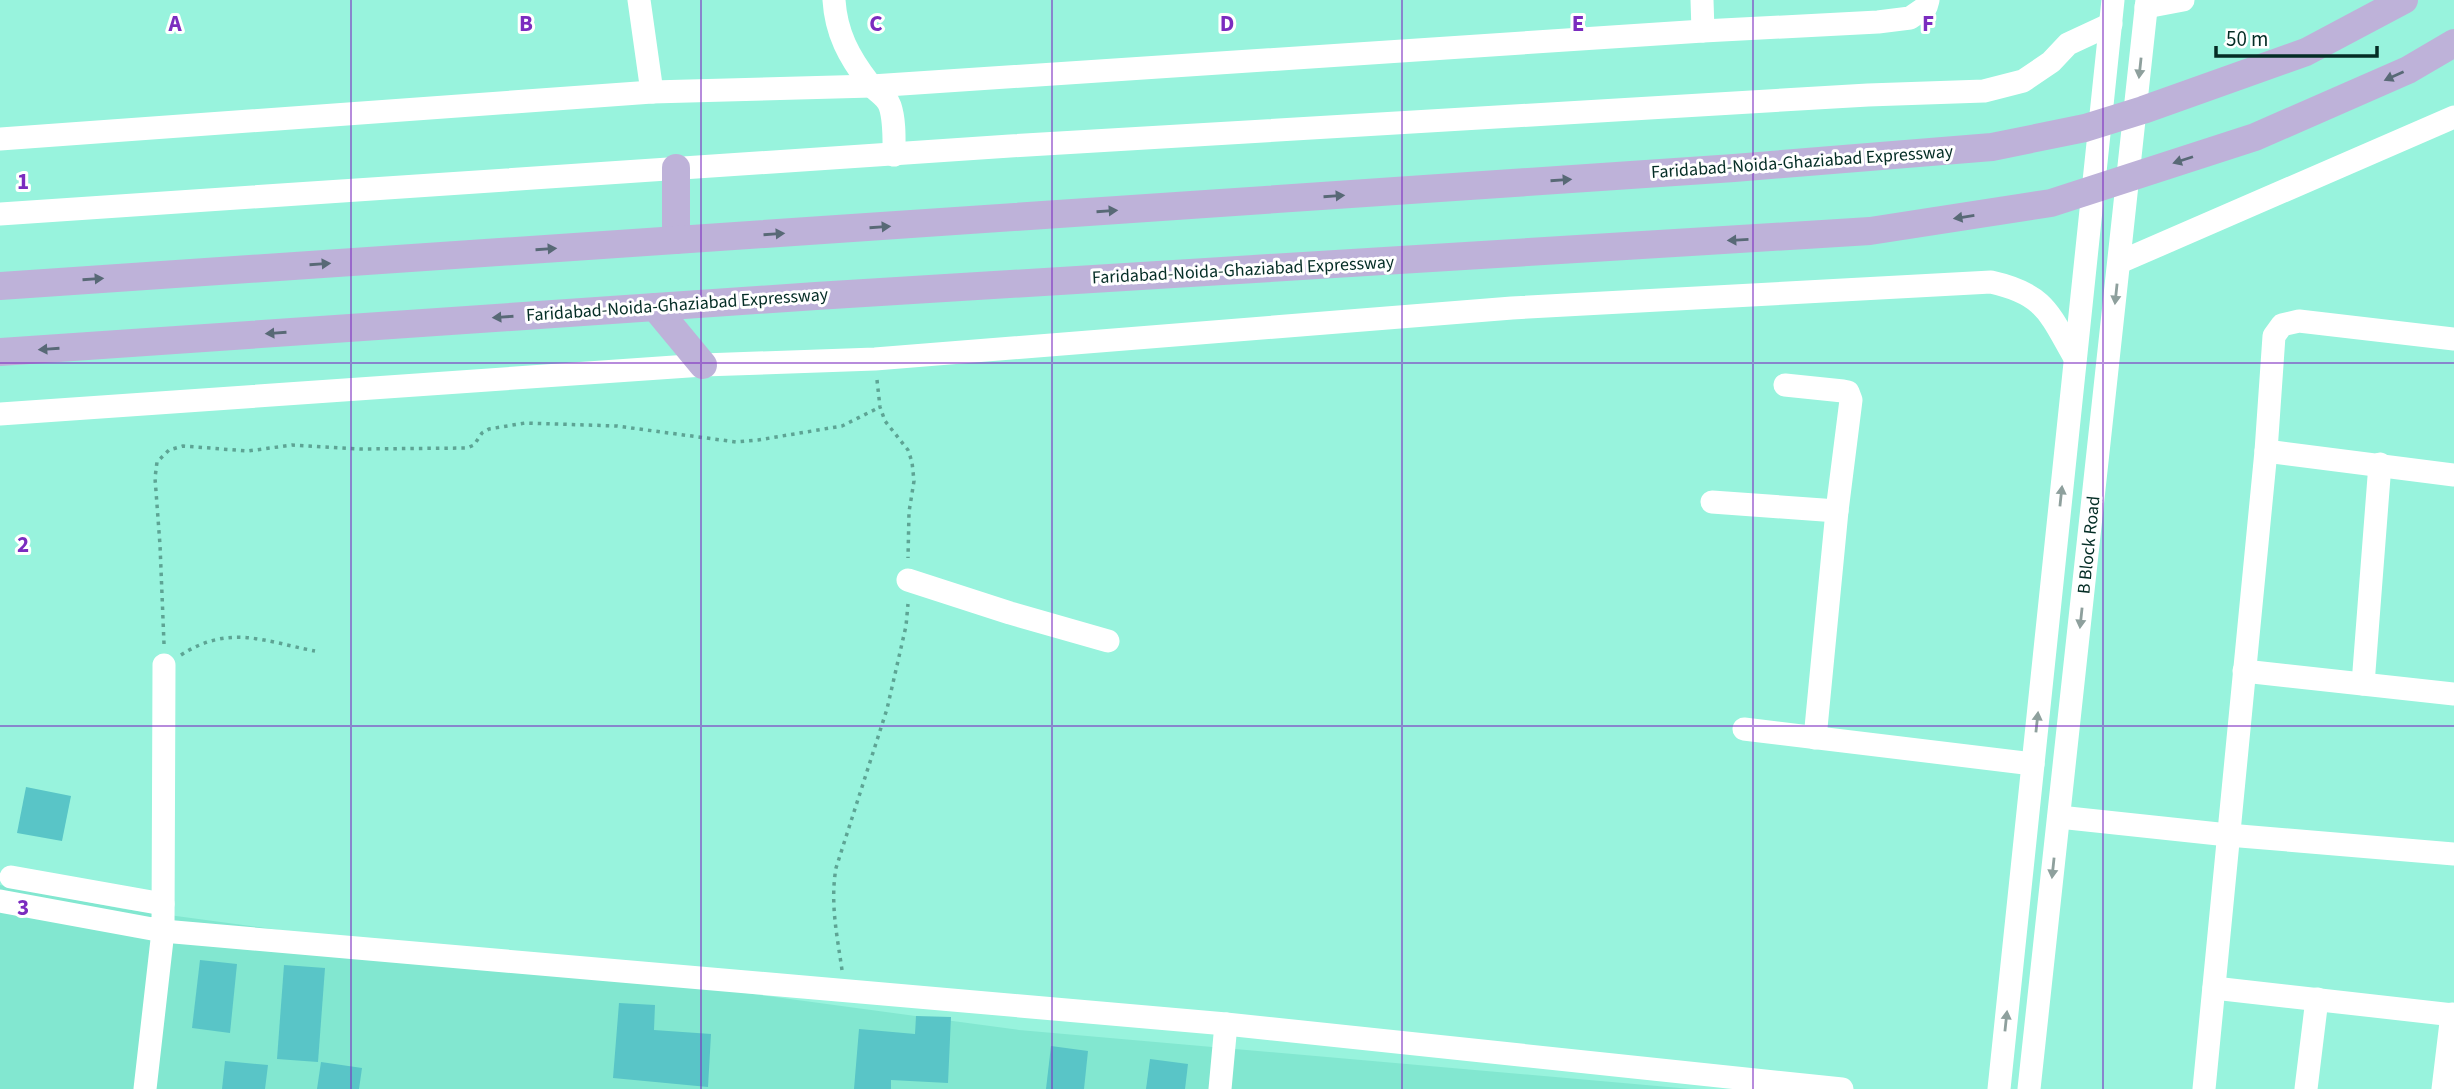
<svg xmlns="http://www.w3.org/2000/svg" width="2454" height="1089" font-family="'Source Sans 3',sans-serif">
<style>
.built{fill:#82e7d0}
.building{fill:#59c5c7}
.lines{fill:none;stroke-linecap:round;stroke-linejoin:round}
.path{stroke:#5da494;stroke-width:3.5;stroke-dasharray:3.5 5;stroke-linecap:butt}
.minor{stroke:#fff;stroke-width:23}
.major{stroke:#beb2d9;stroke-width:28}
.oneway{fill:#8ea09d}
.oneway2{fill:#586976}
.grid{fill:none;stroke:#7b2cbf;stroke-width:2;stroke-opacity:0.55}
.labels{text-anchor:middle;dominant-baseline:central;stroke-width:6;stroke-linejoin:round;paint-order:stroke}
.street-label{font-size:18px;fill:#042d25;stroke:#fff}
.grid-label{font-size:23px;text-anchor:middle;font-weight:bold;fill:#7b2cbf;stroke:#fff;stroke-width:6;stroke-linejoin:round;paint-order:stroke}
</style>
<rect width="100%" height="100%" fill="#98f3dd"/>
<!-- built -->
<polygon class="built" points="0,885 124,909 1019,1030 1691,1089 0,1089"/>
<!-- building -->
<g class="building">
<polygon points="26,787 71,796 62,841 17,833"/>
<polygon points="200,960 237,964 230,1033 192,1028"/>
<polygon points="284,965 325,968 318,1062 277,1059"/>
<polygon points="619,1003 655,1005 654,1030 711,1034 708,1087 613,1078"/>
<polygon points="916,1016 951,1017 948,1083 891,1080 891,1089 854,1089 859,1029 915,1034"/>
<polygon points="1051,1046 1088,1051 1084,1089 1046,1089"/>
<polygon points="1150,1059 1188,1064 1185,1089 1146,1089"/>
<polygon points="225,1061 268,1065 265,1089 222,1089"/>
<polygon points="321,1062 362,1068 359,1089 317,1089"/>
</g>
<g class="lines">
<!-- path -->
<g class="path">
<polyline points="877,380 880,407 885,421 908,450 912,462 914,481 909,512 908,558"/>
<polyline points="164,644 160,545 155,478 157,462 169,450 183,446 248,451 292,445 360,449 467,448 474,445 482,433 489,429 525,423 617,426 736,442 758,440 842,426 880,407"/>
<path d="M181 655C229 624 263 641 315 651"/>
<path d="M842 970C837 935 830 903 836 868L887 709 906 626 908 604"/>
</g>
<!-- minor -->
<g class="minor">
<polyline points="639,0 652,92"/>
<path d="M834 0C836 33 849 57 869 83 876 92 886 95 890 106 895 121 894 140 894 155"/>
<polyline points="1702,0 1703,31"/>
<polyline points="2146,7 2183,0"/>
<polyline points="0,139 652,92 872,86 1703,31 1878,22 1910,18 1926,7 1928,0"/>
<polyline points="0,214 1010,146 1868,95 1984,91 2023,81 2051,62 2068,44 2111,24"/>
<polyline points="2120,262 2454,117"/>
<polyline points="1785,385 1843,391 1848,392 1851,400 1837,511 1815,738"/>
<path d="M0 414 703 365 875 359 1512 308 1991 282C2045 294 2049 313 2075 358"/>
<polyline points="2266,451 2454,475"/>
<polyline points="1712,502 1837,511"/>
<polyline points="908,580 1010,613 1108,641"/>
<polyline points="2244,671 2454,694"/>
<polyline points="2363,684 2380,464"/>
<polyline points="1744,729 2033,764"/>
<polyline points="2059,817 2228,835 2454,854"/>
<polyline points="11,877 163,904"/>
<polyline points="0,901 163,931 164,665"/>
<polyline points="2214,988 2454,1015"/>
<polyline points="145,1089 163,931 1226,1024 1842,1089"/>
<polyline points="1220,1089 1226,1024"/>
<polyline points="1999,1089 2113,0"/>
<polyline points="2029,1089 2147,0"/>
<polyline points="2204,1089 2266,451 2274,336 2282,325 2299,321 2454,339"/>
<polyline points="2306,1089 2317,999"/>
<polyline points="2443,1089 2452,1014"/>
</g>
<!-- major -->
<g class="major">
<polyline points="676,168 676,240"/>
<polyline points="0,286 1734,168 1992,147 2085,128 2143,110 2306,52 2404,0"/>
<polyline points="655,307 703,365"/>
<polyline points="0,352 816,296 1870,231 2051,203 2255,137 2408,70 2454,43"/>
</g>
</g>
<!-- one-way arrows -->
<defs><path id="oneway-solid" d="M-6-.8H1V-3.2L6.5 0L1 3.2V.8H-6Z" transform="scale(1.75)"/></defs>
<g class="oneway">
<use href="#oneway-solid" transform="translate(2140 68) rotate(96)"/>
<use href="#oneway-solid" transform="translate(2116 294) rotate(96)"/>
<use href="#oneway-solid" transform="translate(2061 496) rotate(-84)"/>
<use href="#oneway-solid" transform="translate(2081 618) rotate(96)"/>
<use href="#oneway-solid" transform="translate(2037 722) rotate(-84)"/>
<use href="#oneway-solid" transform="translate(2053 868) rotate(96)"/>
<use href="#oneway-solid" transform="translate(2006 1021) rotate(-84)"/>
</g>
<g class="oneway2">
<use href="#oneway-solid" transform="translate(2394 76) rotate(156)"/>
<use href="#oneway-solid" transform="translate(2183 160) rotate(162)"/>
<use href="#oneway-solid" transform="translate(1561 180) rotate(-4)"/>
<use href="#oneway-solid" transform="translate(1334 196) rotate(-4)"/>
<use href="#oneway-solid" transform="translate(1107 211) rotate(-4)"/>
<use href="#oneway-solid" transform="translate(1964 217) rotate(171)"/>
<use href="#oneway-solid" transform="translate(880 227) rotate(-4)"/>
<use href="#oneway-solid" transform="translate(774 234) rotate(-4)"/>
<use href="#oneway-solid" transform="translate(1738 240) rotate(177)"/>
<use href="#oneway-solid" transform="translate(546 249) rotate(-4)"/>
<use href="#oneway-solid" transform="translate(320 264) rotate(-4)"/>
<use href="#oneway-solid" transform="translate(93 279) rotate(-4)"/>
<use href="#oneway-solid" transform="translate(503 317) rotate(176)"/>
<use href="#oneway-solid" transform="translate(276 333) rotate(176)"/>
<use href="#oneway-solid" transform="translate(49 349) rotate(176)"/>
</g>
<!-- grid -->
<path class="grid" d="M351 0V1089M701 0V1089M1052 0V1089M1402 0V1089M1753 0V1089M2103 0V1089M0 363H2454M0 726H2454"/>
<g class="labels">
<!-- street labels -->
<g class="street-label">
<text transform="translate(1802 162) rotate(-4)">Faridabad-Noida-Ghaziabad Expressway</text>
<text transform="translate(1243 270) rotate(-3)">Faridabad-Noida-Ghaziabad Expressway</text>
<text transform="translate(677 305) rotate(-4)">Faridabad-Noida-Ghaziabad Expressway</text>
<text transform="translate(2089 545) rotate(-84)">B Block Road</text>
</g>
</g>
<g class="grid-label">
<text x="175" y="31">A</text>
<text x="526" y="31">B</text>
<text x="876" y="31">C</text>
<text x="1227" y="31">D</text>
<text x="1578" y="31">E</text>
<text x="1928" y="31">F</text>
<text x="23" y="189">1</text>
<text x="23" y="552">2</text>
<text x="23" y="915">3</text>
</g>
<!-- scale -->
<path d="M2216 46v10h161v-10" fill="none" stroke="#042d25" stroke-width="3.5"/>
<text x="2226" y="46" font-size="21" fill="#042d25" stroke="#ffffff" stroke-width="5" paint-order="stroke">50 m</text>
</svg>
